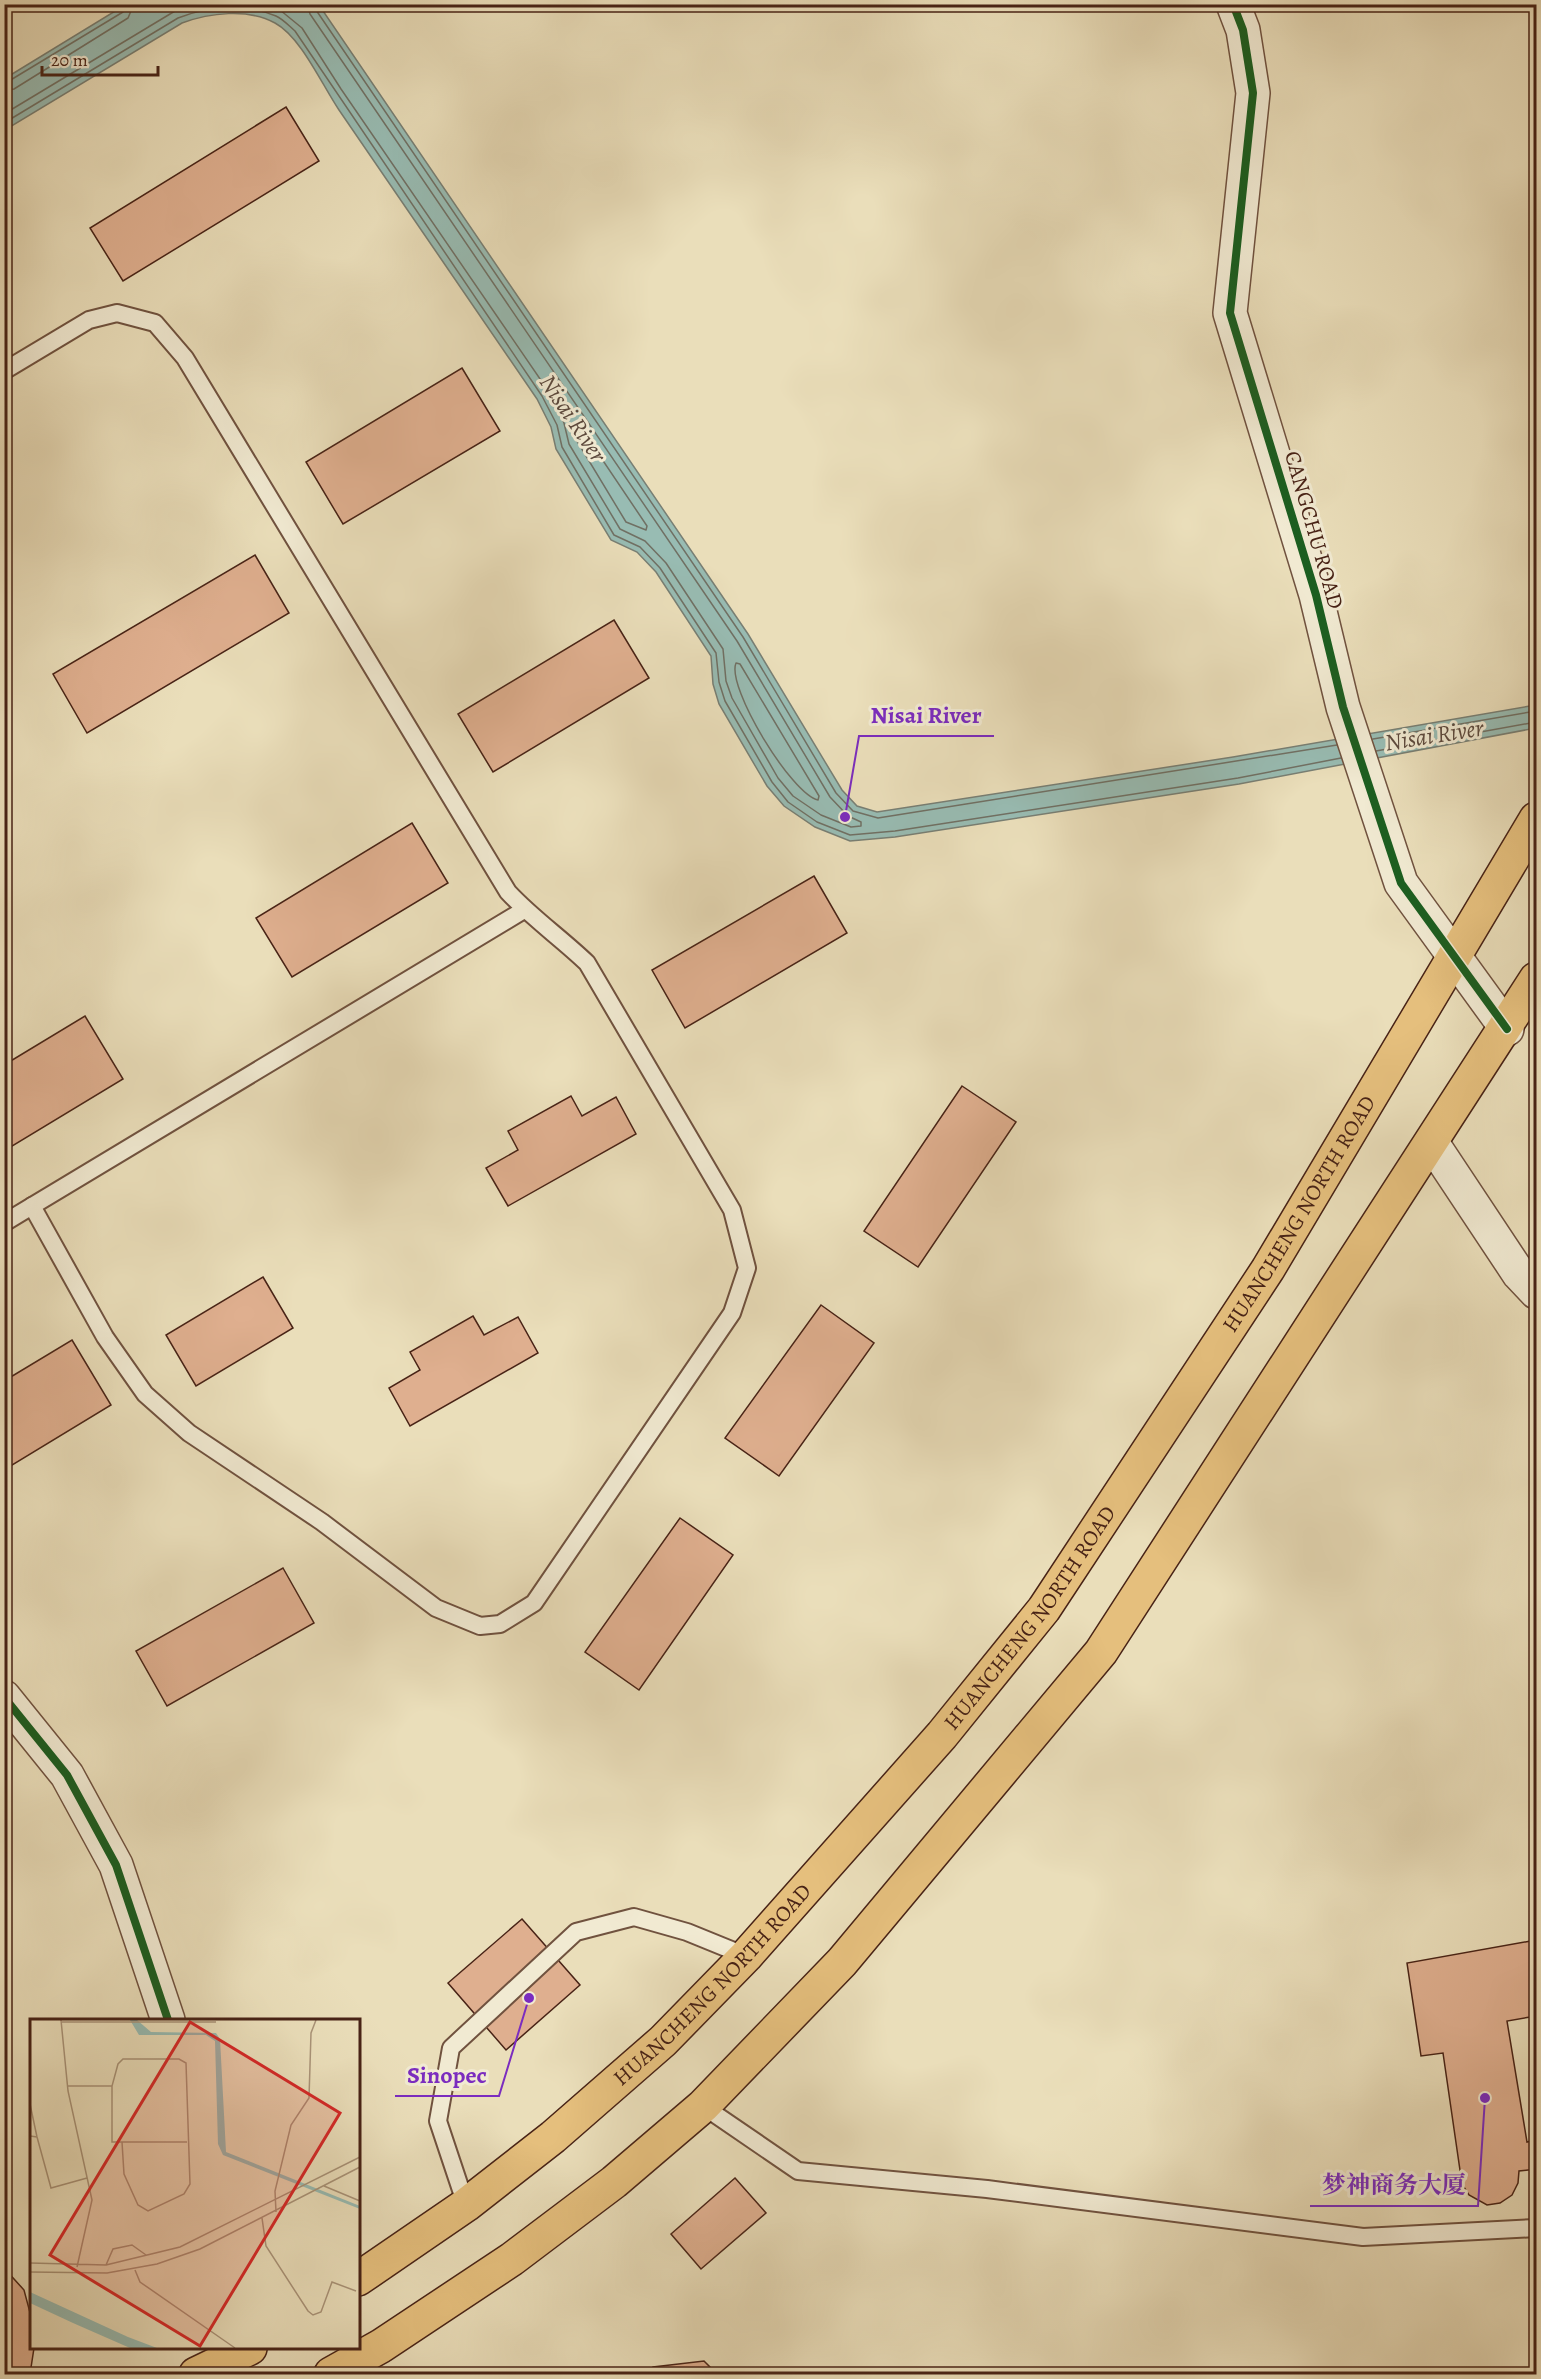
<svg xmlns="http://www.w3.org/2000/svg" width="1541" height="2379" font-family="Alegreya,'Noto Serif SC',serif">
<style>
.water{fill:#98bcb3;stroke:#787f74;stroke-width:1.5}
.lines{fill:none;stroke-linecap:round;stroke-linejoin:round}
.shore{stroke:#707064;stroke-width:1.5}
.building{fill:#dfaf8f;stroke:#482316;stroke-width:1.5}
.service-casing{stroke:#70523f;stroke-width:20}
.minor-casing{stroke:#70523f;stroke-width:36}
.tertiary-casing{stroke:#70523f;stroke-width:36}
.primary-casing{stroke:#482316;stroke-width:36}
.service{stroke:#f1ead2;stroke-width:16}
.minor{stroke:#f1ead2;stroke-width:33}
.tertiary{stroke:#f1ead2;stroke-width:33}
.primary{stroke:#e5bf7d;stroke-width:33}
.cycleway-casing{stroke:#f1ead2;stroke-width:11}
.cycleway{stroke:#1b5e20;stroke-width:8}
.labels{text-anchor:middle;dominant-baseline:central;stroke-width:6;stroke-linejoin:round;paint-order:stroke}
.street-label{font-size:22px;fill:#482316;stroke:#f1ead2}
.water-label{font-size:24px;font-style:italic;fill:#5c493d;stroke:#f1ead2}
.inset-road{fill:none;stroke:#a99378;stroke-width:1.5}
.view{fill:#d62828;fill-opacity:0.15;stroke:#d62828;stroke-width:3}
.inset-edge{fill:none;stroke:#482316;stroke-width:3}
.leader{fill:none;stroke:#7b2cbf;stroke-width:2}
.callout-dot{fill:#7b2cbf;stroke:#f1ead2;stroke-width:2}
.callout-label{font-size:24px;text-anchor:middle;font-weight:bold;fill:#7b2cbf;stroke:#f1ead2;stroke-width:6;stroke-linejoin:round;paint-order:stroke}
</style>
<rect width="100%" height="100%" fill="#eadeba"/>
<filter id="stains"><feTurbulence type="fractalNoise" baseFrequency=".00333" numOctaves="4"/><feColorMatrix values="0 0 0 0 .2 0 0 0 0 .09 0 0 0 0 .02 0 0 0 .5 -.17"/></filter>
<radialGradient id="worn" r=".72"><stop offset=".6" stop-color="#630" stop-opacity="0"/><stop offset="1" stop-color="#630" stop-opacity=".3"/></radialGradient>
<!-- water -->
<path class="water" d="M125 5H319L748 634 842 790 857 806 877 812 1233 757 1536 705V728L1239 784 895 837 850 841 815 827 784 806 767 786 719 704 713 684 711 656 656 572 637 552 611 540 556 449 551 427 537 399C471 303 405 206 339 110 322 85 301 37 275 23 248 8 209 13 182 23L5 130 4 79Z"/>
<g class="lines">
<!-- shore -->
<g class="shore">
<polyline points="259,4 280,10 302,28 341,89 549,392 564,423 569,444 620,529 645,541 666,563 723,649 726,681 732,698 778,778 793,796 821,815 851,827 861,826 861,822 848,816 830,797 737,641 310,14 307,4"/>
<polyline points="315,4 316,10 743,637 836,793 853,811 878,818 1337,745"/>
<polyline points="4,84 123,12 127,4"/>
<polyline points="4,91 14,89 128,18 134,4"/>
<polyline points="4,114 175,11 192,4"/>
<path d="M4 123 178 18C208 6 246 3 276 16 283 19 289 26 295 31L542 396 557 425 562 447 614 535 640 547 660 568 716 653 719 682 725 701 772 782 788 802 817 822 850 835 895 831 1238 778 1341 758"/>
<polygon points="576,427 581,428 647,526 646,530 626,522 577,441"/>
<path d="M736 663 740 664 819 796 818 800C792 795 726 687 736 663Z"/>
<polyline points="1373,739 1536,711"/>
<polyline points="1376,751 1536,722"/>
</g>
</g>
<!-- building -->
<g class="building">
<polygon points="286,107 319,161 123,281 90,228"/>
<polygon points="462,368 500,431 343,524 306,462"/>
<polygon points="255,555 289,613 87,733 53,674"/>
<polygon points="614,620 649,678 493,772 458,714"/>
<polygon points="412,823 448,883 292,977 256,918"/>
<polygon points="814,876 847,933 685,1028 652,970"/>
<polygon points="85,1016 123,1079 4,1151 4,1065"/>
<polygon points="962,1086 1016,1122 918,1267 864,1231"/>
<polygon points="571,1096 582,1116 616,1097 636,1134 508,1206 486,1168 518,1150 508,1131"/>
<polygon points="263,1277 293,1328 196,1386 166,1335"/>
<polygon points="821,1305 874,1343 779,1476 725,1438"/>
<polygon points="473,1316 484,1335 518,1317 538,1353 410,1426 389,1388 420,1370 410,1352"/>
<polygon points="72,1340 111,1405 4,1470 4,1381"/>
<polygon points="680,1518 733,1555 639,1690 585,1652"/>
<polygon points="283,1568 314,1623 167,1706 136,1651"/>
<polygon points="522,1919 580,1985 506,2050 448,1983"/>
<polygon points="1536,1940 1536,2016 1507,2021 1527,2142 1536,2140 1536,2169 1519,2171 1518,2183 1512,2195 1500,2203 1487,2205 1469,2195 1462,2184 1443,2053 1421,2056 1407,1963"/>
<polygon points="735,2178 766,2213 701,2269 671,2234"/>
<polygon points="4,2268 24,2290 32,2320 32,2348 34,2348 30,2374 4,2374"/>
<polygon points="704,2361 717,2374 647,2374 653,2367"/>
</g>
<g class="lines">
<!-- service casing -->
<g class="service-casing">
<g id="service">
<path d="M4 371 89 320 117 313 155 323 185 358 508 892C532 918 561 938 587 963L732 1210 747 1268 732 1313 534 1603 500 1624 480 1626 436 1608 322 1522 189 1433 145 1394 105 1337 32 1206 4 1223"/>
<polyline points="32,1206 524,910"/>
<polyline points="703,2106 798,2171 987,2189 1363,2237 1536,2228"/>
<polyline points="466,2205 438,2121 451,2048 576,1932 634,1917 687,1932 746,1956"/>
</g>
</g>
<!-- minor casing -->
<g class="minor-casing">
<g id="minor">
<polyline points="1233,4 1243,30 1253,93 1230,313 1316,595 1343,707 1401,883 1507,1029"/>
<polyline points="1432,1143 1519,1274 1536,1292"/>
</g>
</g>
<!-- tertiary casing -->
<g class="tertiary-casing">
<polyline id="tertiary" points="4,1697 67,1775 116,1865 168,2020"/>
</g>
<!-- primary casing -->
<g class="primary-casing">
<g id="primary">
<path id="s1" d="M358 2279 466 2205 553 2137 663 2041 746 1956 942 1735 1044 1609 1268 1269 1536 819"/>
<polyline points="196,2374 250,2348"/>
<polyline points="331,2374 381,2346 512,2259 614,2182 703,2106 842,1962 1101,1652 1536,979"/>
</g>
</g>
<!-- service -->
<use href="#service" class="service"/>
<!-- minor -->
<use href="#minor" class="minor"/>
<!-- tertiary -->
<use href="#tertiary" class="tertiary"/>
<!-- primary -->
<use href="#primary" class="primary"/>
<!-- cycleway casing -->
<g class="cycleway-casing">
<g id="cycleway">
<polyline points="1233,4 1243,30 1253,93 1230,313 1316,595 1343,707 1401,883 1507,1029"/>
<polyline points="4,1697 67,1775 116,1865 168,2020"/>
</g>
</g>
<!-- cycleway -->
<use href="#cycleway" class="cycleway"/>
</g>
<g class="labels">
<!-- street labels -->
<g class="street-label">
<text transform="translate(1314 530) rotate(74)">CANGCHU ROAD</text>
<text stroke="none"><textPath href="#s1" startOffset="1434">HUANCHENG NORTH ROAD</textPath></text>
<text stroke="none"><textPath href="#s1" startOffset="948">HUANCHENG NORTH ROAD</textPath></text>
<text stroke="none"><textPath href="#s1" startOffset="462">HUANCHENG NORTH ROAD</textPath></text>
</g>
<!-- water labels -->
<g class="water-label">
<text transform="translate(573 418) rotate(56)">Nisai River</text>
<text transform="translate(1434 735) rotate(-9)">Nisai River</text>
</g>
</g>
<!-- overview -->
<g transform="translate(30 2019)">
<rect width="330" height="330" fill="#eadeba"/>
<path d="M100 1H107L121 13 186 14 190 20 196 133 330 187V190L193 136 188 125 185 22 176 16H109ZM0 273 98 318 127 329H100L43 304 0 284Z" fill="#98bcb3"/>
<path class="inset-road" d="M31 1 38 72 62 181 47 248M32 3H186M93 40H149L156 44 160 165 154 175 118 192 108 186 94 155 92 123H82V67L88 45ZM38 67H82M0 85 7 118M0 117 7 118 21 169 57 159M92 123H157M294 167 330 182M246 193 245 172 261 106 279 79 281 14 286 1M232 199 236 227 278 292 283 296 291 293 302 263 326 272M0 244 76 246 150 228 330 138M76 246 83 230 102 226 116 236M105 251 110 263 205 329M0 253 77 254 127 245 170 230 330 148"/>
<path class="view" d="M160 3 310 94 170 327 20 236Z"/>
<rect width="330" height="330" class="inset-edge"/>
</g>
<!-- callouts -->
<path class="leader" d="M845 817L859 736H994M529 1998L499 2096H395M1485 2098L1478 2206H1310"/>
<g class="callout-dot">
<circle cx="845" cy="817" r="6"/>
<circle cx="529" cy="1998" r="6"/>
<circle cx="1485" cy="2098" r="6"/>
</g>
<g class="callout-label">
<text x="926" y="723">Nisai River</text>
<text x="447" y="2083">Sinopec</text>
<text x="1394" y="2193">梦神商务大厦</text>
</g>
<!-- margin -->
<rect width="1541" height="2379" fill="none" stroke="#eadeba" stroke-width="24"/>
<rect x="6" y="6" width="1529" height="2367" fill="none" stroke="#482316" stroke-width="3"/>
<rect x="12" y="12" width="1517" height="2355" fill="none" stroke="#482316" stroke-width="1.5"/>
<!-- scale -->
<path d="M42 66v9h116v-9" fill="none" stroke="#482316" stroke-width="3"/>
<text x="51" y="66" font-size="18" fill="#482316" stroke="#f1ead2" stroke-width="4.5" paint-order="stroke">20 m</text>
<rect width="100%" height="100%" filter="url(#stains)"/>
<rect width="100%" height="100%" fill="url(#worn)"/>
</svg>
